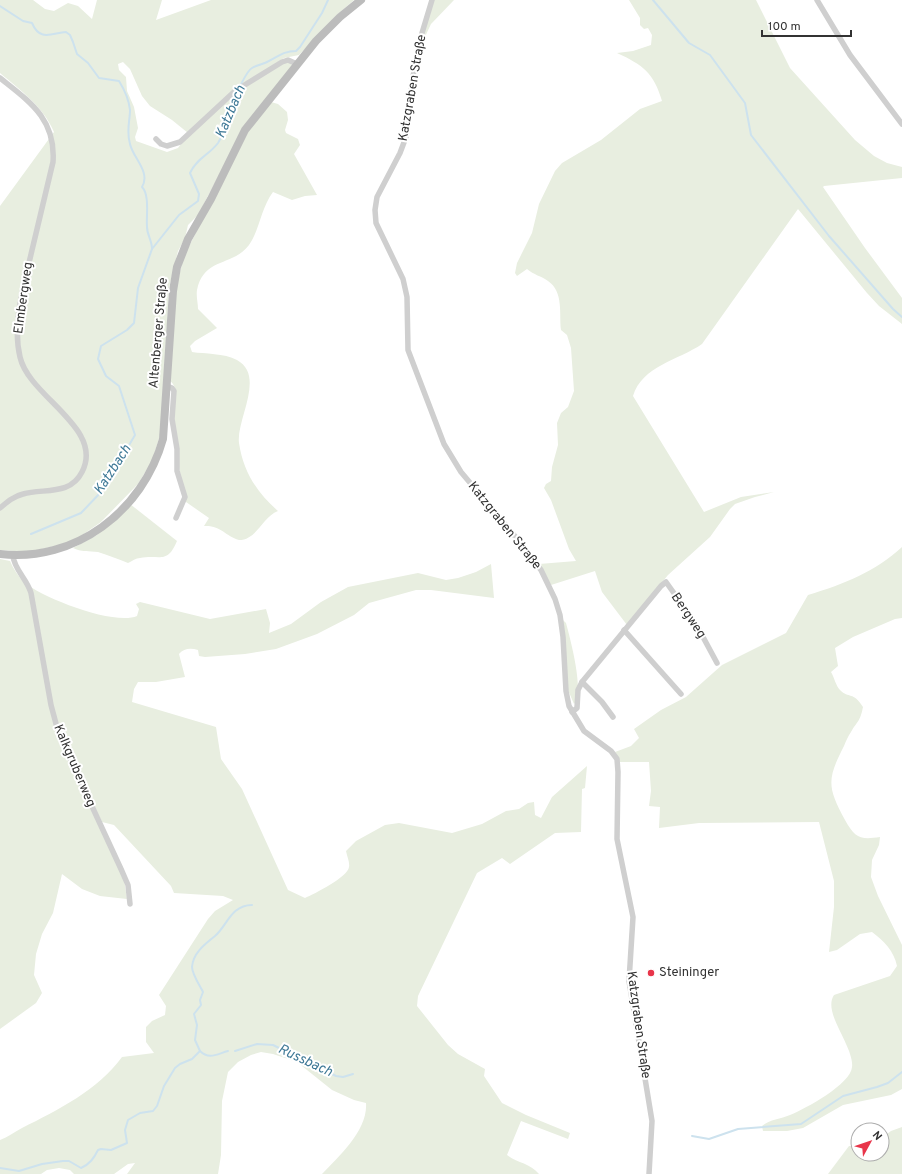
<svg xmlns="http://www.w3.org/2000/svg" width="902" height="1174" font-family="Overpass,sans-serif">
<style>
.green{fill:#e8eee0}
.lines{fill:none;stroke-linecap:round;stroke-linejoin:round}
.stream{stroke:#cde2ee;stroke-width:2}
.street{stroke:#cfcfcf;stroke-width:5.5}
.secondary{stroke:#bcbcbc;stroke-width:8}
.poi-dot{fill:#e8354a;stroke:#fff;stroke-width:1.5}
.labels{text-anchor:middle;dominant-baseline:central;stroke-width:4;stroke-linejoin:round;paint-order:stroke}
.street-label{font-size:13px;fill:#323232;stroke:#fff}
.poi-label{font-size:13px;fill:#323232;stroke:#fff;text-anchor:start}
.water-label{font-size:14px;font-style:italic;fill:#3d7896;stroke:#fff}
</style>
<rect width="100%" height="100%" fill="#fff"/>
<!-- green -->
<g class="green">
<path d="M0 0H33L45 9 54 11 68 3 78 6 92 19 97 0H162L156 20 211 0H354L338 14 299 55 284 58 245 84 188 133 172 120 150 106 142 96 130 69 123 62 118 64 119 70 126 77 127 91 134 107 138 128 135 137 136 141 167 152 178 148C193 129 269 62 290 62L292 65 223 167 198 215 188 225 185 238 178 251 169 288 161 432 152 461 138 484 101 522 78 538 63 544 29 552 0 550V206L54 132C43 106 20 90 0 73Z"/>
<polygon points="434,0 454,0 431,24 423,41 425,29"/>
<path d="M629 0H756L790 68 855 140 874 156 887 163 902 167V178L824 186 823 187 865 248 902 298V324L879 306 867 293 798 209 702 344C679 360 642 366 633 396L704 512 741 497 774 492 755 497 735 504 730 509 710 537 668 575 627 625 602 592 595 571 551 585 539 564 576 561 569 549 551 500 544 488 546 484 551 481 552 467 558 445 557 423 561 413 568 407 574 391 571 348 567 335 561 330C559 314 564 292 548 281 541 276 534 275 527 269L517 276 515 273 517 263 532 233 539 204 555 171 562 163 601 140 640 109 662 101C654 73 643 65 617 53L633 51 651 45 652 35 648 28 644 29 640 25V18Z"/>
<path d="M271 102 278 104 287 112 288 120 285 130 286 133 298 139 300 145 294 154 317 195 305 196 292 200 273 192C261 208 260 229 249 245 232 267 204 257 197 290 196 296 198 303 198 309L217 328 195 341 190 346 192 352C205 354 224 353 237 360 266 376 236 420 239 443 243 471 257 493 278 511 262 517 257 540 239 540 225 536 221 525 204 526L209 518 186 502C180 476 173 435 174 410 175 400 179 388 170 381L176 288 184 256 249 130Z"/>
<path d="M130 504 177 541C167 565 160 554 140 558 136 558 132 561 128 563 118 559 108 555 98 552 89 551 81 552 73 548L97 535Z"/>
<path d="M902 547V618L895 619 853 637 835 648 838 666 831 672C834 677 836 686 840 690 849 699 853 691 863 707 860 722 858 720 851 732 848 736 846 741 844 746 827 779 827 787 845 820 855 838 860 840 880 837L879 845 872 860 871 877 878 896 902 945V1089L891 1095 843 1105 803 1128 787 1131H763L762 1126C770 1119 781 1119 790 1115 805 1109 851 1084 852 1067 853 1061 849 1050 846 1044 841 1031 825 1008 834 995L890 976 897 966C894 951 884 941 872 932L860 934 837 950 829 952 834 907V881L819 822 699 823 659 828 660 807 649 806 651 791 649 762H620L615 752 631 746 639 738 634 729 661 710 686 697 722 665 786 633 808 595C844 584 875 572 902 547Z"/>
<path d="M0 559 10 561C13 568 18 576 24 582 42 598 115 626 137 616L139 609 136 604 140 602 210 619 266 609 270 623 269 633 291 624 321 602 348 587 418 573 446 580 458 578 476 572 491 564 494 598 431 590H416L369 603 354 615 317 634 276 649 245 654 205 657 199 656 198 650C191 648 184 648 179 654L185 677 156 682H138L134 689 132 702 216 727 221 759 242 789 288 890 305 898C314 894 348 877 349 867 350 863 347 856 346 851L356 841 385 825 399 823 452 833 482 824 506 811 519 809 528 803 534 802 535 815 541 818 552 797 587 766 585 788 582 789 581 832 555 833 510 864 502 858 477 873 418 996 417 1006 448 1045 458 1054 485 1069 484 1076 502 1103 526 1115 570 1133 568 1139 521 1121 507 1155C517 1163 530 1163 539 1174H322C339 1156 368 1130 366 1103L354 1100 332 1090 297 1062 273 1054 261 1052 251 1055 238 1062 228 1072 222 1101 221 1155 218 1174H127L135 1163 128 1164 114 1174H74L70 1170 59 1168 47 1170 41 1174H0V1140C8 1137 14 1132 22 1128 58 1110 98 1090 122 1057L154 1053 146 1042V1027L152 1021 165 1015 166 1006 159 995 208 919 215 911 233 900 223 896 174 893 171 886 114 825 102 822 52 717 124 879 127 899 100 896 82 889 62 874 53 913 42 934 36 954 34 975 42 993 36 1003 0 1029Z"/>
<path d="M563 620 566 623C570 638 585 693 574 704L568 690Z"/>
<polygon points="902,1127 902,1174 828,1174 849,1146 858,1146 858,1154 882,1154 882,1138 891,1131"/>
</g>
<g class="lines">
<!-- stream -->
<g class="stream">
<polyline points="653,0 689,43 710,55 745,103 751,135 829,236 893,309 902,317"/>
<path d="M0 6 23 21 32 23C40 42 52 33 66 32L70 35 73 42 77 54 88 63 99 78 119 81C124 89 129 101 130 110 130 121 126 131 130 144 133 158 151 172 142 187 150 195 146 217 147 227 147 235 152 240 152 249"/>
<path d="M240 86C243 81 247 71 252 68 257 65 263 64 267 62 278 57 283 51 296 51L300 47 322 13 328 0"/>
<path d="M31 534 81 513 102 491 135 435 119 386 106 376 98 359 101 346 127 330 134 323 138 288 152 249 179 215 198 201 199 194 190 173C197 158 209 155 218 143 225 133 225 118 230 107 234 101 238 97 240 90"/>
<path d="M200 1051 195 1040 197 1025 194 1014 201 1005 200 1000 203 992C200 986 192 974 192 967 193 953 205 944 215 936 227 926 231 905 252 905"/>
<polyline points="235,1051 257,1044 273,1045 336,1076 343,1077 353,1074"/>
<polyline points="692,1136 709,1139 738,1129 801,1124 843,1096 877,1087 888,1083 902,1072"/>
<path d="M0 1168 19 1171 42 1164 63 1161H69L81 1168C90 1164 94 1158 98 1150L101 1149 111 1150 127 1143 125 1130 128 1120 140 1113 153 1111 157 1106 164 1086 175 1068 180 1064 192 1059 200 1051C209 1060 217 1054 228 1051"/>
</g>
<!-- street -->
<g class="street">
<polyline points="432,0 422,33 412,81 406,137 400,153 377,197 375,210 376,223 403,279 407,297 408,350 444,444 461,472 519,541 541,570 555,599 560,615 563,637 566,691 569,706 584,731 611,751 617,759 618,772 617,839 633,917 629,981 652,1121 649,1174"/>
<polyline points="817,0 850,55 902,124"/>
<path d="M0 78C30 102 56 119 53 162 45 197 36 232 28 267 21 296 13 328 20 357 29 397 105 428 82 472 70 496 44 488 23 494 14 496 7 502 0 508"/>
<polyline points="156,139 161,144 167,146 180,142 235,91 282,62 288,60 297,64"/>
<polyline points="167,386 172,388 174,391 172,419 177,449 177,471 185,497 176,518"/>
<path d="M13 556C14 569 27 579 31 593L51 705 59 735 121 869 128 885 130 904"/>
<polyline points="624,630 681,694"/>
<polyline points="582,682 602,702 613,717"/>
<polyline points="572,712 577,708 578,690 582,682 661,586 666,582 696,624 717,663"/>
</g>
<!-- secondary -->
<path class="secondary" d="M0 554C75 563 143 511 163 439L173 291 177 267 188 239 211 199 245 130 316 41 340 17 361 0"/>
</g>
<!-- markers -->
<circle class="poi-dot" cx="651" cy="973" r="4"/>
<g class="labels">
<!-- street labels -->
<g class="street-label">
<text transform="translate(413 88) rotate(-80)">Katzgraben Straße</text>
<text transform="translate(24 298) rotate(-82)">Elmbergweg</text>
<text transform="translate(159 333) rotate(-85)">Altenberger Straße</text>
<text transform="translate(504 526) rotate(51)">Katzgraben Straße</text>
<text transform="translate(688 616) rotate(56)">Bergweg</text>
<text transform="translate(74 766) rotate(67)">Kalkgruberweg</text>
<text transform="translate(638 1025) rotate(82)">Katzgraben Straße</text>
</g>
<!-- poi labels -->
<g class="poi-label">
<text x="659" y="973">Steininger</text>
</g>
<!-- water labels -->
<g class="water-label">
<text transform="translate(231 112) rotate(-67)">Katzbach</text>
<text transform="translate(113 470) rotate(-57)">Katzbach</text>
<text transform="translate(305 1061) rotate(25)">Russbach</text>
</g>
</g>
<!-- north arrow -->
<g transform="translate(870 1142) rotate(50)"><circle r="19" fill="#ffffff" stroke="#adadad"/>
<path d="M0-3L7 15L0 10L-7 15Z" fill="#e8354a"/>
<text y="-6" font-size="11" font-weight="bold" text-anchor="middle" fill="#323232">N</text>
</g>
<!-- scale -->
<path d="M762 30v6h89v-6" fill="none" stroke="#323232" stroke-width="2"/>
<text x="768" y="30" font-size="12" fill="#323232" stroke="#ffffff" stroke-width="3" paint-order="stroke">100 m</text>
</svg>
